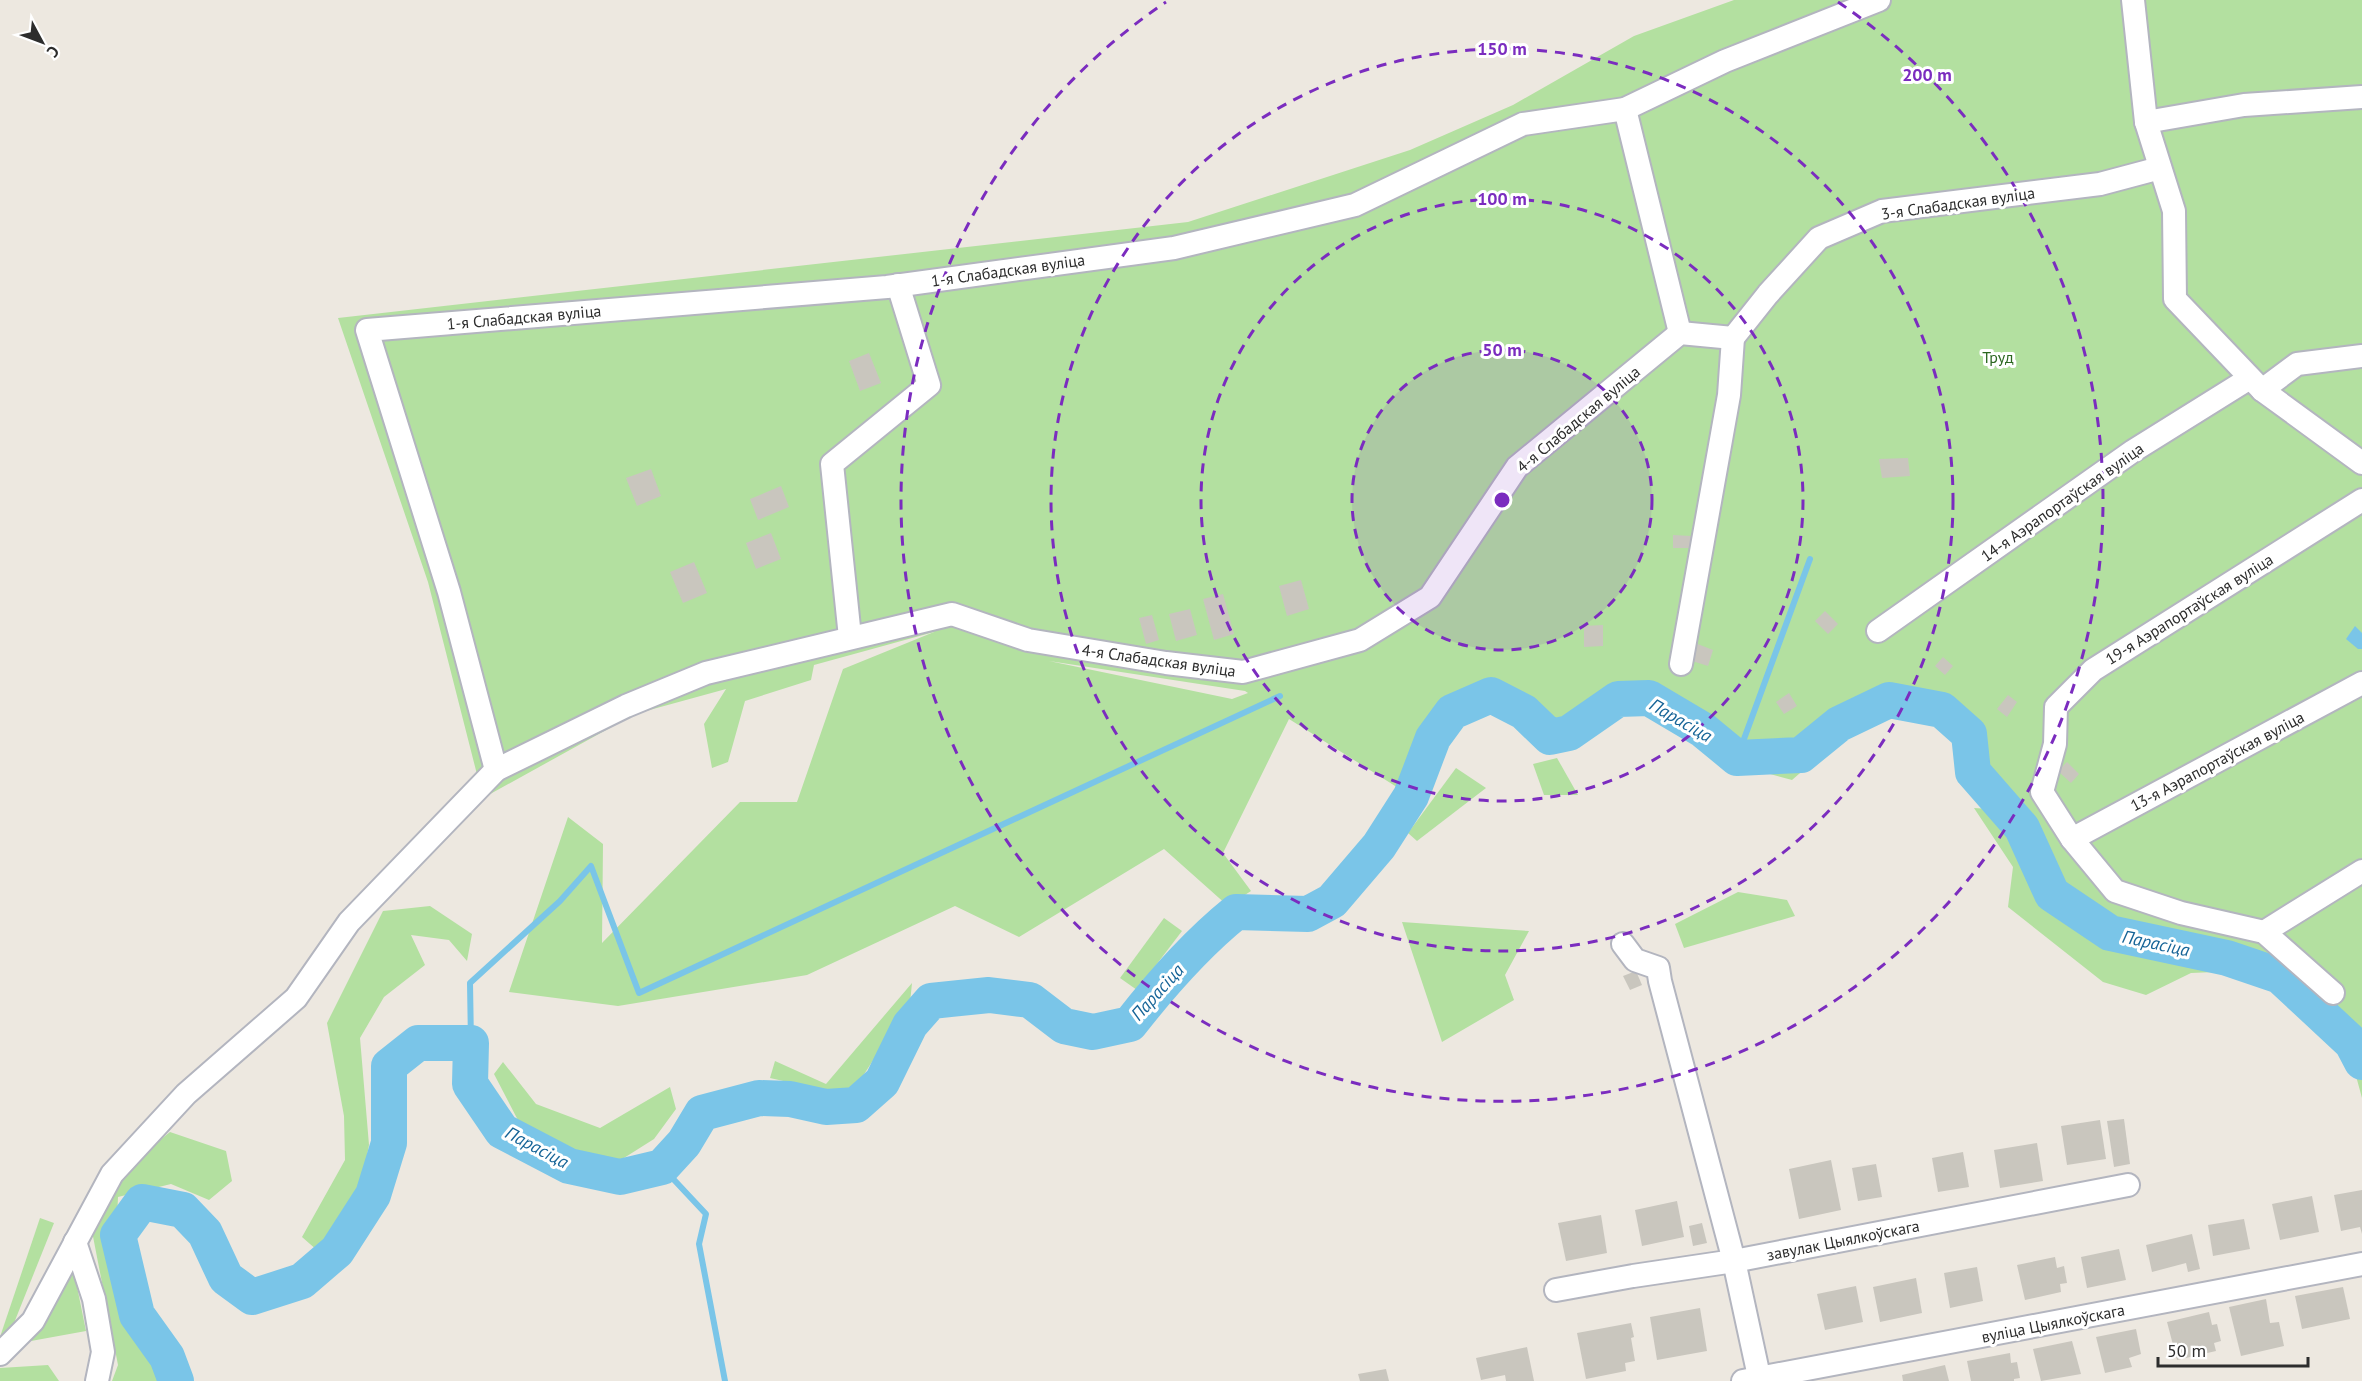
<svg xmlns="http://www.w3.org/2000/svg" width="2362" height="1381" font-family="'PT Sans',sans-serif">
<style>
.green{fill:#b3e0a0;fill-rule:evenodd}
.water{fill:#7ac5e8}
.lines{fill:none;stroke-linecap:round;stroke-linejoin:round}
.stream{stroke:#7ac5e8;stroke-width:6}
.river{stroke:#7ac5e8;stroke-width:36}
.building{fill:#c9c6be}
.minor-casing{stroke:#b3b5bf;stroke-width:26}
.minor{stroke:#fff;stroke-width:22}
.ring{fill:none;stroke:#7b2cbf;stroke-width:3;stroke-dasharray:10 8}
.labels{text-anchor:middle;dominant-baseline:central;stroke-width:6;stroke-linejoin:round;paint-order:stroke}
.street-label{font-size:16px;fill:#2d2d2d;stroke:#fff}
.park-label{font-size:16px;fill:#2b6720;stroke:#fff}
.water-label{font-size:18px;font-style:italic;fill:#166497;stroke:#fff}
.centre{fill:#7b2cbf;stroke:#fff;stroke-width:3}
.ring-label{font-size:18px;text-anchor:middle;font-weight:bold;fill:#7b2cbf;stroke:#fff;stroke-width:6;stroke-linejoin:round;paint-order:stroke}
</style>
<rect width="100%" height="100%" fill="#ede8e0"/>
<!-- green -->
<g class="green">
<path d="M1734 0H2362V1098L2353 1065 2339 1031 2280 976 2264 970 2191 973 2146 995 2103 982 2008 907 2013 867 1974 808 2006 810 1973 772 1969 734 1947 714 1935 708 1901 702 1851 729 1792 780 1712 758 1677 715 1649 698 1618 699 1569 733 1550 737 1524 712 1491 695 1452 713 1433 738 1411 796 1289 719 1223 853 1251 891 1228 906 1164 849 1019 937 955 906 807 975 618 1006 509 992 568 817 603 844 602 943 740 802H797L843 669 934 632 814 665 811 680 745 701 728 762 712 768 704 724 726 689 635 714 483 798 428 582 338 318 1188 222 1410 150 1513 105 1634 36ZM1049 661 1245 691 1248 693 1232 699Z"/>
<polygon points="1557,758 1578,795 1544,795 1533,764"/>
<polygon points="1456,768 1486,788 1417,841 1408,833"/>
<polygon points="1738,892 1787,900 1795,916 1684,948 1675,924"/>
<polygon points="430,906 472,934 467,961 449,940 411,935 425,965 384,997 360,1038 369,1145 360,1192 318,1251 302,1237 345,1160 344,1116 327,1023 383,911"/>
<polygon points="1164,918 1182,931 1137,990 1120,978"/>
<polygon points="1402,922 1529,931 1505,975 1514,1000 1442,1042"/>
<polygon points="912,983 910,1003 850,1096 770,1078 775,1061 826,1084"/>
<polygon points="503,1062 536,1104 600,1128 670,1087 676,1109 654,1139 616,1163 546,1145 521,1126 494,1074"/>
<polygon points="170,1132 226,1151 232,1181 209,1200 171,1184 118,1197 114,1284 128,1329 162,1381 112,1381 118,1365 90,1221 130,1164"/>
<polygon points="40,1218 54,1223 10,1333 0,1337"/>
<polygon points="73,1267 86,1331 31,1341"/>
<polygon points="48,1365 59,1381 0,1381 0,1368"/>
</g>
<!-- water -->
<polygon class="water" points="2355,626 2362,633 2362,649 2358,649 2346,639"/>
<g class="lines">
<!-- stream -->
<g class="stream">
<polyline points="1737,758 1810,559"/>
<polyline points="471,1043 470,983 560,901 591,866 639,993 1280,696"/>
<polyline points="662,1167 706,1214 699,1244 725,1381"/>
</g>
<!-- river -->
<path class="river" d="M176 1381 167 1357 137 1315 118 1235 142 1202 183 1210 205 1233 226 1278 252 1297 302 1281 337 1251 373 1195 389 1143V1066L418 1043H471L470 1084 502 1131 569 1166 620 1177 662 1167 684 1143 702 1113 759 1098 790 1099 826 1107 856 1105 882 1082 910 1025 931 1001 989 995 1030 1000 1064 1026 1093 1032 1130 1024C1162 983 1195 945 1236 912L1308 914 1332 901 1379 846 1411 796 1433 738 1452 712 1491 695 1524 712 1550 737 1569 733 1618 699 1649 698 1703 730 1737 758 1801 755 1839 724 1889 700 1942 710 1969 734 1973 772 2022 828 2052 894 2110 933 2227 958 2280 976 2352 1043 2362 1062"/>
</g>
<!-- building -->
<g class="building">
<polygon points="869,353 881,383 860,391 849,361"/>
<polygon points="1908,458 1910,476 1882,478 1879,459"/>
<polygon points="651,469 661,496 637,506 626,478"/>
<polygon points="781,486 789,507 758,520 750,499"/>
<polygon points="771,533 781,559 756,569 746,543"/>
<polygon points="1673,535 1691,536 1691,548 1673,548"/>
<polygon points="694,562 707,593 683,603 670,572"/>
<polygon points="1301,580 1309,609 1287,616 1279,586"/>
<polygon points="1223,594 1234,634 1214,640 1203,599"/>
<polygon points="1190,609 1197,635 1176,641 1169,614"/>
<polygon points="1825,611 1838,624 1828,634 1815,621"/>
<polygon points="1152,615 1159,640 1146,644 1139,618"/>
<polygon points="1603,625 1603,646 1584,647 1584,626"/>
<polygon points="1695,643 1713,650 1708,666 1689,660"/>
<polygon points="1943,657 1953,666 1945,675 1935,666"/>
<polygon points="1789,693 1797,706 1784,714 1776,702"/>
<polygon points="2008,695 2017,702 2007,717 1997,709"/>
<polygon points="2067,762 2079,774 2071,783 2058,771"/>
<polygon points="1636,971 1642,985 1630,990 1623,976"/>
<polygon points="2124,1119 2130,1164 2114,1167 2107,1121"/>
<polygon points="2100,1120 2106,1159 2067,1165 2061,1126"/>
<polygon points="2037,1143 2043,1181 2000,1188 1994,1150"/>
<polygon points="1963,1152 1969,1187 1938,1192 1932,1158"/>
<polygon points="1831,1160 1841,1210 1799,1219 1789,1169"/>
<polygon points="1876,1164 1882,1197 1858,1201 1852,1168"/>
<polygon points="2362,1190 2362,1234 2360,1227 2341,1231 2334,1195"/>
<polygon points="2312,1196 2319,1232 2280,1240 2272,1204"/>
<polygon points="1677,1201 1684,1237 1642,1246 1635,1210"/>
<polygon points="1601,1215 1607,1253 1566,1261 1558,1223"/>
<polygon points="2244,1219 2250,1249 2213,1256 2208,1225"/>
<polygon points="1702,1223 1707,1243 1693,1246 1689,1226"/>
<polygon points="2192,1234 2200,1269 2188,1272 2186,1263 2152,1272 2146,1245"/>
<polygon points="2119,1249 2126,1280 2087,1288 2081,1257"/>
<polygon points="2055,1257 2057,1268 2064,1266 2067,1283 2060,1284 2061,1292 2025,1300 2017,1265"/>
<polygon points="1977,1267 1983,1301 1950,1308 1944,1273"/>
<polygon points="1916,1278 1922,1313 1880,1322 1873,1287"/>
<polygon points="1856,1286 1863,1322 1825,1330 1817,1294"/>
<polygon points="2343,1287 2350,1319 2302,1329 2295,1296"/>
<polygon points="2266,1299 2270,1323 2279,1322 2284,1346 2241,1356 2229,1307"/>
<polygon points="1700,1308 1707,1351 1657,1360 1650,1317"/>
<polygon points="2209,1312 2212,1325 2217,1324 2221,1341 2214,1343 2216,1351 2177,1360 2167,1322"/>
<polygon points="1631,1323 1634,1337 1631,1338 1635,1361 1625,1363 1626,1371 1586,1379 1577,1333"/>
<polygon points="2136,1329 2141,1354 2129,1358 2132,1367 2105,1373 2096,1337"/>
<polygon points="2072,1341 2081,1374 2041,1381 2033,1349"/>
<polygon points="1527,1347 1534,1381 1506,1381 1505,1375 1481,1380 1476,1358"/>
<polygon points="2010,1353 2011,1363 2017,1362 2020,1378 2014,1379 2014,1381 1971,1381 1967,1361"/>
<polygon points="1945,1365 1949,1381 1903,1381 1902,1375"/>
<polygon points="1386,1369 1389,1381 1360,1381 1358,1374"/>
</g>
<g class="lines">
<!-- minor casing -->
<g class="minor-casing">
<g id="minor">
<polyline points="2133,0 2146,122 2174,211 2175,299 2262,390 2362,463"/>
<polyline points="1625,109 1680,333"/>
<polyline points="2146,122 2244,105 2362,97"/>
<polyline points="1733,338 1768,294 1819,238 1882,211 2100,184 2160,168"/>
<polyline points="2262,390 2297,364 2362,356"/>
<polyline points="1878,631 2133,451 2250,378"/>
<polyline points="850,637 832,464 929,385 898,285"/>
<polyline points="1681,664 1729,395 1733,338"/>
<polyline points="496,770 449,592 367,330 887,287 1174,248 1355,205 1523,124 1625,109 1725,61 1879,0"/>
<polyline points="2072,839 2362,683"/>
<polyline points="2264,932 2362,871"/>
<polyline points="1623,944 1635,960 1658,968 1660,981 1734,1261 1760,1381"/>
<polyline points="2333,993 2264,932 2181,913 2115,891 2072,839 2042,792 2055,744 2056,707 2093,670 2362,500"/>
<polyline points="75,1242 94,1299 103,1352 97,1381"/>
<polyline points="1556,1290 1633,1276 1734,1261 2128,1185"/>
<polyline points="0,1354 33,1321 112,1174 186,1094 296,998 349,922 496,770 626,706 706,673 952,614 1028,640 1166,663 1243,672 1360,640 1430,597 1517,467 1680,333 1733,338"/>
<polyline points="1743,1381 2362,1264"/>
</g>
</g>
<!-- minor -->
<use href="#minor" class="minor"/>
</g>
<!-- distance rings -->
<circle cx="1502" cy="500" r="150" fill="#7b2cbf" fill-opacity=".12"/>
<g class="ring">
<circle cx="1502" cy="500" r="150"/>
<circle cx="1502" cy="500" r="301"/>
<circle cx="1502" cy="500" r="451"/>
<path d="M1838 2A601 601 0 1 1 1166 2"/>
</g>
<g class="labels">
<!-- street labels -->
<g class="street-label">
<text transform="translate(1958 203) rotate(-8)">3-я Слабадская вуліца</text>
<text transform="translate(1008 270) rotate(-8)">1-я Слабадская вуліца</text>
<text transform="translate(524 317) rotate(-5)">1-я Слабадская вуліца</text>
<text transform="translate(1578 419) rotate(-40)">4-я Слабадская вуліца</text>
<text transform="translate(2062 502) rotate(-35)">14-я Аэрапортаўская вуліца</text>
<text transform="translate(2189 609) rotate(-32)">19-я Аэрапортаўская вуліца</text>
<text transform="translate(1159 660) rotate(8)">4-я Слабадская вуліца</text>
<text transform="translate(2217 761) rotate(-28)">13-я Аэрапортаўская вуліца</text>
<text transform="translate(1843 1240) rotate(-11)">завулак Цыялкоўскага</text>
<text transform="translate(2053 1323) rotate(-11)">вуліца Цыялкоўскага</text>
</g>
<!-- park labels -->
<g class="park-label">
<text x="1998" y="357">Труд</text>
</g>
<!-- water labels -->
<g class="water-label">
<text transform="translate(1681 720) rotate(30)">Парасіца</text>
<text transform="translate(2156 943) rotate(12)">Парасіца</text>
<text transform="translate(1157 992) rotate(-48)">Парасіца</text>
<text transform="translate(537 1147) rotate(28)">Парасіца</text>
</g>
</g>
<circle cx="1502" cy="500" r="9" class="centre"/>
<g class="ring-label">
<text x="1502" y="55">150 m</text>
<text x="1927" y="81">200 m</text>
<text x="1502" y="205">100 m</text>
<text x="1502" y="356">50 m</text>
</g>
<!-- north arrow -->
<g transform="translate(42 42) rotate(131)" stroke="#ffffff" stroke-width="4.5" paint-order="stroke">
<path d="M0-4.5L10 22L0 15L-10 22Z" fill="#2d2d2d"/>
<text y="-9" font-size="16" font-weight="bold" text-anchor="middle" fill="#2d2d2d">С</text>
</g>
<!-- scale -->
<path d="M2158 1357v9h150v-9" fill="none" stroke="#2d2d2d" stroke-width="3"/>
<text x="2167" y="1357" font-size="18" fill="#2d2d2d" stroke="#ffffff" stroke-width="4.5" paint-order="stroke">50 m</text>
</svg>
